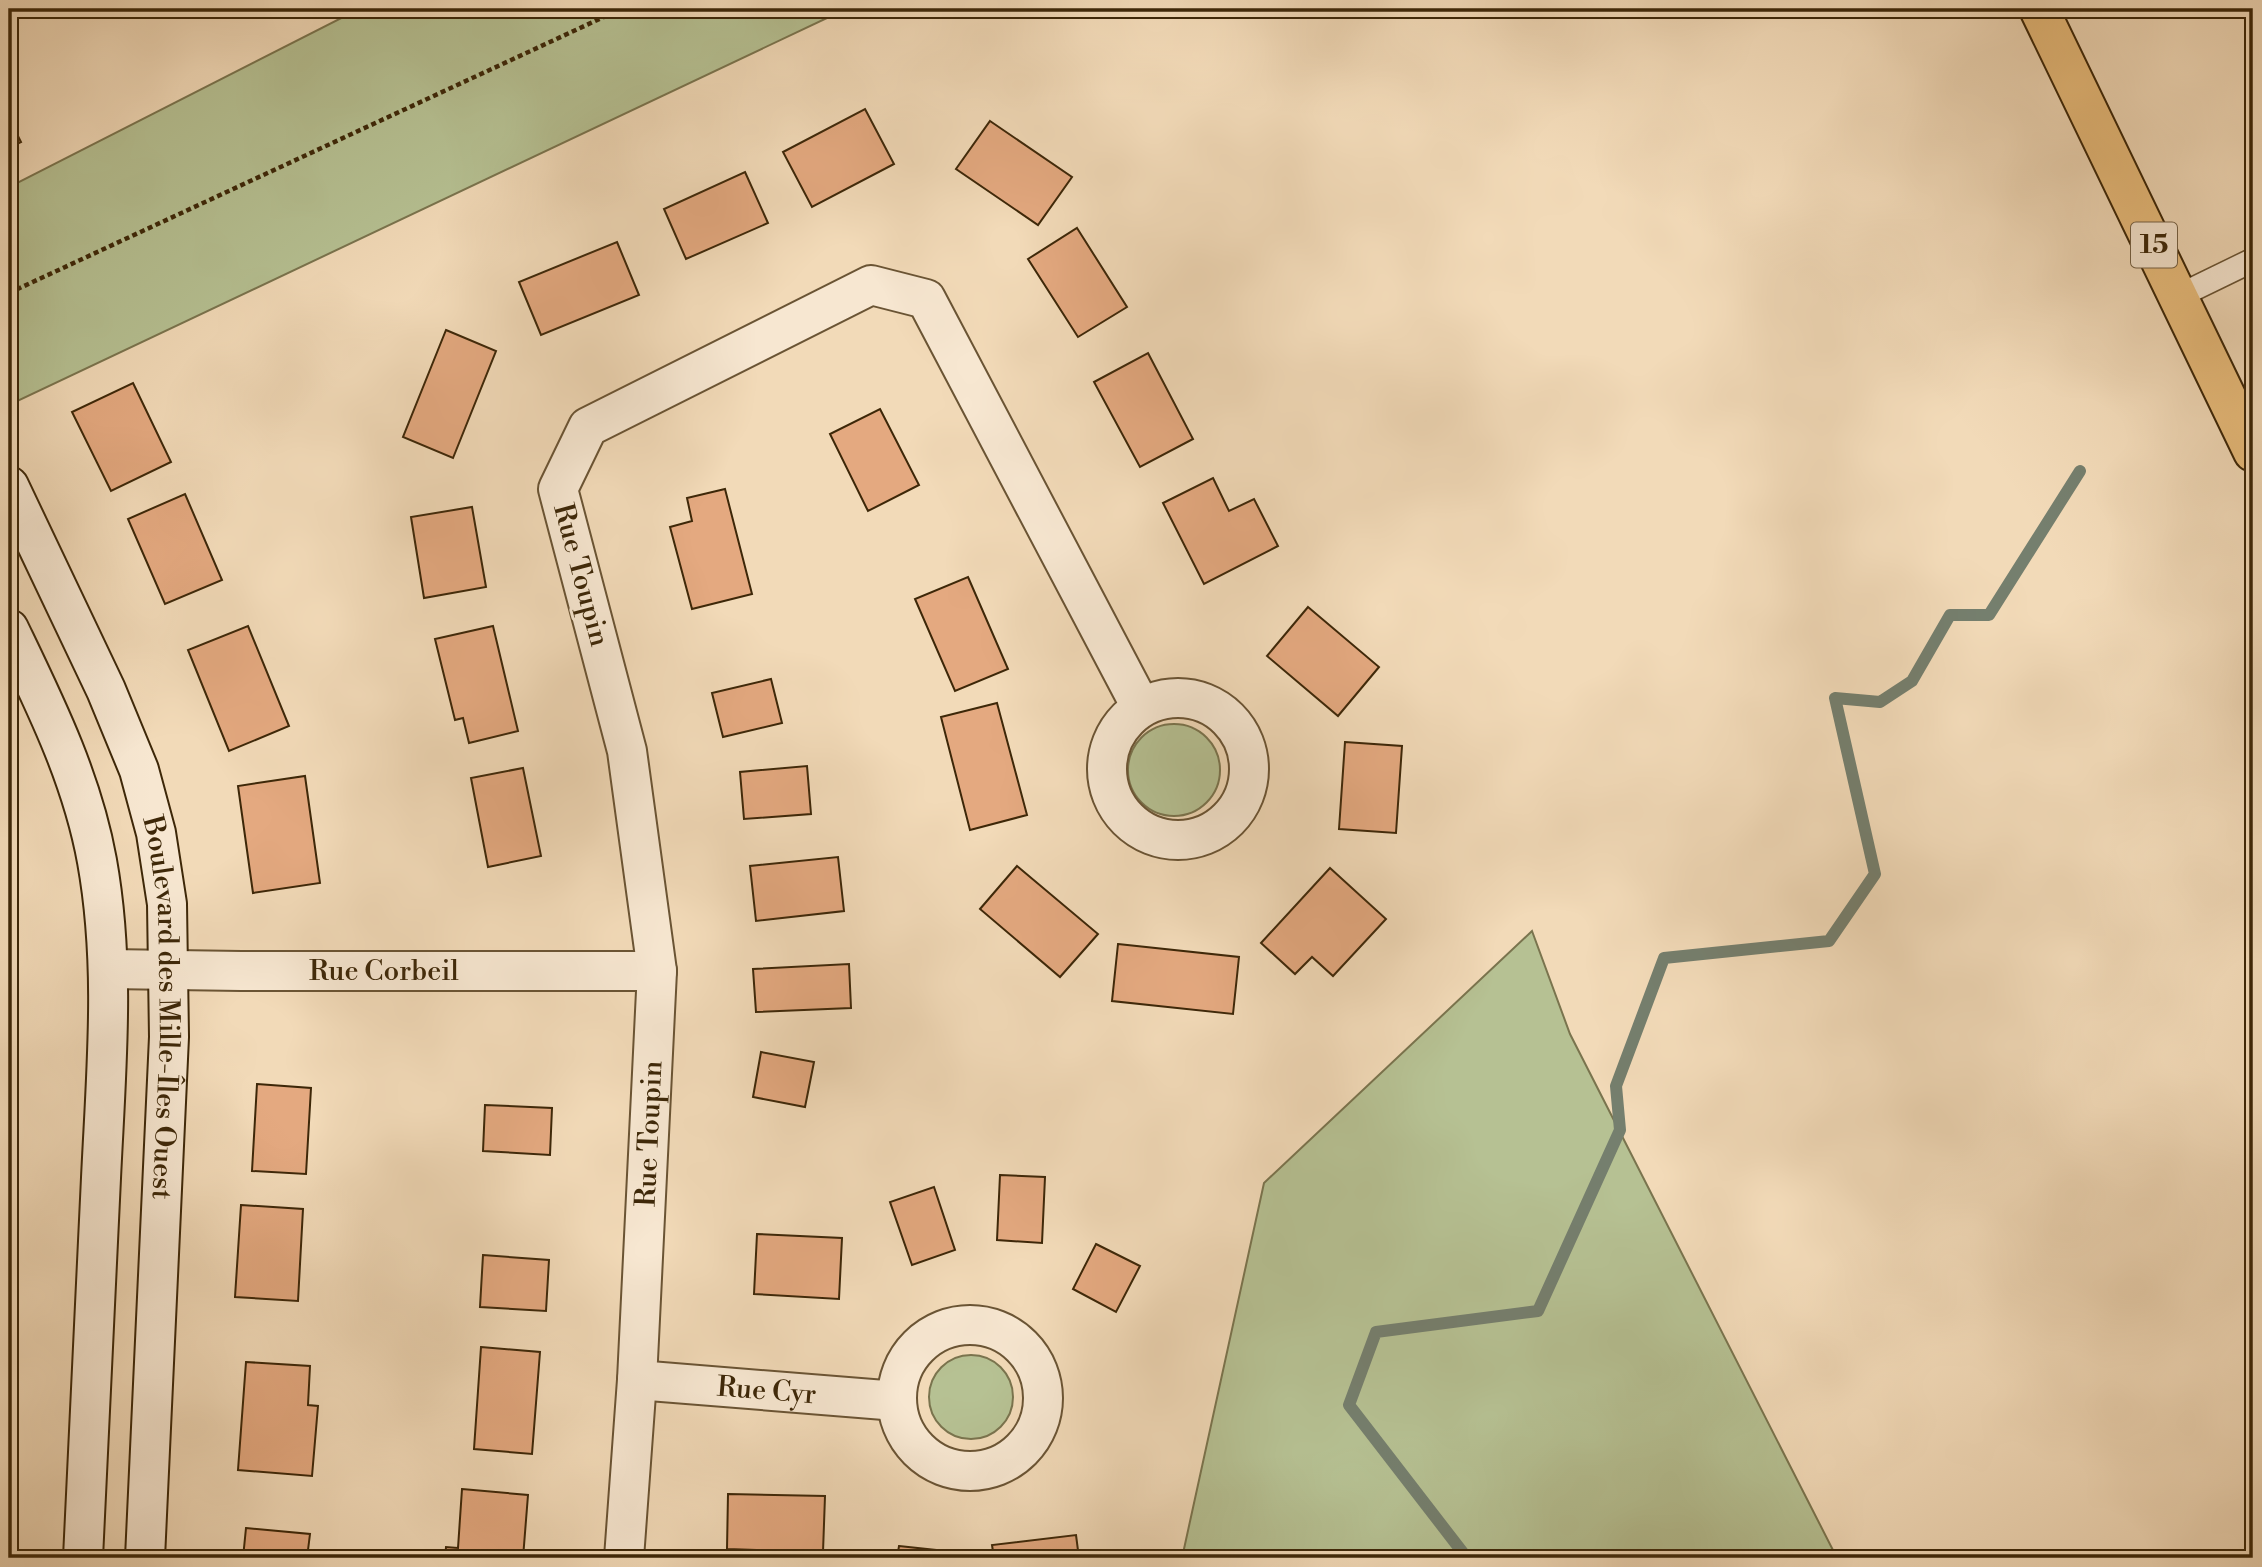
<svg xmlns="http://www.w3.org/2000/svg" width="2262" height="1567" font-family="'Libre Bodoni',serif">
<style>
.green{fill:#b6c193;stroke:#7a744e;stroke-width:2}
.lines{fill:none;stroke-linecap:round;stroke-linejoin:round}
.stream{stroke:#757f6e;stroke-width:12}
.building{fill:#e4a980;stroke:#3d2708;stroke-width:2}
.lane-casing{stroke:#6a5434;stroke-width:26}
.street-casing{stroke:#6a5434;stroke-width:42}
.secondary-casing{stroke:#3d2708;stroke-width:42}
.highway-casing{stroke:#3d2708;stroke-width:42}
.path{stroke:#3d2708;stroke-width:4.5;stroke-dasharray:5 3.5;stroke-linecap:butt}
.lane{stroke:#f7e7d1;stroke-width:23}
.street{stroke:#f7e7d1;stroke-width:38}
.secondary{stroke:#f7e7d1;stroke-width:38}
.highway{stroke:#e9bd7c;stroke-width:38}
.labels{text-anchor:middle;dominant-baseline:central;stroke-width:6;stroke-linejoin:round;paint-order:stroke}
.shield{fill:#f7e7d1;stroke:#756144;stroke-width:2}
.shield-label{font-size:26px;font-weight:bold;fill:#3d2708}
.street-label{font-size:28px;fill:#3d2708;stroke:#f7e7d1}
</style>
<rect width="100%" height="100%" fill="#f2dab8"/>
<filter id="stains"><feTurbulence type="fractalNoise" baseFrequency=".00286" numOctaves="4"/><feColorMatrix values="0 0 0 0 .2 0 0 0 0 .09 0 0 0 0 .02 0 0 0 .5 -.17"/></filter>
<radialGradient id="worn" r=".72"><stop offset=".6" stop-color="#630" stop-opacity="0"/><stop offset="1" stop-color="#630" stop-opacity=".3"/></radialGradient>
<!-- green -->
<g class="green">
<polygon points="359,9 846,9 9,405 9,187"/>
<circle cx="1174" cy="770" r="46"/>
<polygon points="1532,931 1570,1034 1837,1558 1182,1558 1264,1183"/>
<circle cx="971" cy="1397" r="42"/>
</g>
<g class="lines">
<!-- stream -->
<polyline class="stream" points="1467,1558 1349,1405 1376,1332 1538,1311 1620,1130 1616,1086 1664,958 1829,941 1875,874 1835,698 1880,702 1912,681 1950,615 1989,615 2080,471"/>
</g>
<!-- building -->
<g class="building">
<polygon points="865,109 894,164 812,207 783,152"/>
<polygon points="9,118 21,142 9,148"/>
<polygon points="990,121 1072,177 1038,225 956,169"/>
<polygon points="745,172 768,223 686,259 664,209"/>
<polygon points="1077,228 1127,307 1078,337 1028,259"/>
<polygon points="617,242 639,295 541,335 519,282"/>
<polygon points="446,330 496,351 453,458 403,437"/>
<polygon points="1148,353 1193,439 1140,467 1094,382"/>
<polygon points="133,383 171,462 111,491 72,412"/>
<polygon points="880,409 919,485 868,511 830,434"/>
<polygon points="1213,478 1229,511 1254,499 1278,546 1204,584 1163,503"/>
<polygon points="725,489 752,594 692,609 670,527 692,521 687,498"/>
<polygon points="185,494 222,580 165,604 128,519"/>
<polygon points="472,507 486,587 424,598 411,517"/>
<polygon points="968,577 1008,669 955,691 915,599"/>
<polygon points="1308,607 1379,667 1338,716 1267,656"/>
<polygon points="248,626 289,726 229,751 188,650"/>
<polygon points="493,626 518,731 469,743 463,718 455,720 435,639"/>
<polygon points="771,679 782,723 723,737 712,693"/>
<polygon points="997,703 1027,815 970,830 941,717"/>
<polygon points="1345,742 1402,746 1396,833 1339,829"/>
<polygon points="807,766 811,814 744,819 740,772"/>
<polygon points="523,768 541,856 488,867 471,778"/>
<polygon points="305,776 320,883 253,893 238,786"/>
<polygon points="838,857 844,911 756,921 750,866"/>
<polygon points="1017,866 1098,934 1060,977 980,909"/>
<polygon points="1330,868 1386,919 1333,976 1312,957 1295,974 1261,943"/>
<polygon points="9,905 17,959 9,960"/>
<polygon points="1118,944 1239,957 1233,1014 1112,1001"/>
<polygon points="849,964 851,1008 756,1012 753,969"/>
<polygon points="9,1006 14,1006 9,1087"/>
<polygon points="761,1052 814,1062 805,1107 753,1097"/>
<polygon points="257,1084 311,1088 306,1174 252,1171"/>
<polygon points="485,1105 552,1108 550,1155 483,1151"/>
<polygon points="1000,1175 1045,1177 1042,1243 997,1240"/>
<polygon points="934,1187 955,1250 912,1265 890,1202"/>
<polygon points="241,1205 303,1209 298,1301 235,1297"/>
<polygon points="757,1234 842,1238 839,1299 754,1294"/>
<polygon points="1096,1244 1140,1266 1116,1312 1073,1289"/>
<polygon points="483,1255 549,1260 546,1311 480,1307"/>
<polygon points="481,1347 540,1352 532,1454 474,1449"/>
<polygon points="246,1362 310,1366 308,1405 318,1406 312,1476 238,1470"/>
<polygon points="462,1489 528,1495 523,1558 445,1558 446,1547 458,1548"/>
<polygon points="728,1494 825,1496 823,1552 727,1549"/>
<polygon points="246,1528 310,1534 307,1558 243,1558"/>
<polygon points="1076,1535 1079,1558 994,1558 992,1545"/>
<polygon points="899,1546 945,1551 945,1558 897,1558"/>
</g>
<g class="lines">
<!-- lane casing -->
<g class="lane-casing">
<polyline id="lane" points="2179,296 2253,260"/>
</g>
<!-- street casing -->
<g class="street-casing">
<g id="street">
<circle cx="1178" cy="769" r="71"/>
<path id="s1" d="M109 969 241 971H657"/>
<circle cx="970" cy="1398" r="73"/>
<path id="s2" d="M637 1380 897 1401"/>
<path id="s3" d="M624 1558 637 1380 657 971 627 751 558 489 588 427 871 285 926 299 1141 707"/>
</g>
</g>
<!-- secondary casing -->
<g class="secondary-casing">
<g id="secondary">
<path id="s4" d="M9 486 106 690 139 770 156 833 167 904 169 1037 145 1558"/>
<path d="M9 629C45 704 82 778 97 861 116 966 106 1072 101 1178 95 1304 89 1431 83 1558"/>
</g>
</g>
<!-- highway casing -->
<g class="highway-casing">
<polyline id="highway" points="2039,9 2253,452"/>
</g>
<!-- path -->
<polyline class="path" points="9,293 621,9"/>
<!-- lane -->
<use href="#lane" class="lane"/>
<!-- street -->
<use href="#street" class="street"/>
<!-- secondary -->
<use href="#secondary" class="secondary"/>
<!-- highway -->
<use href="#highway" class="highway"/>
</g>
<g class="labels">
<!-- shield labels -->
<rect class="shield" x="2131" y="222.5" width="46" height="45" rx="5"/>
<g class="shield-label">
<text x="2154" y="245">15</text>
</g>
<!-- street labels -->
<g class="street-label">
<text transform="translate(581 575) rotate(75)">Rue Toupin</text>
<text stroke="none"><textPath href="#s1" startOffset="275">Rue Corbeil</textPath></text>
<text stroke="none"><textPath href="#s4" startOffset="553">Boulevard des Mille-Îles Ouest</textPath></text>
<text stroke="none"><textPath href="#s3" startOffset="425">Rue Toupin</textPath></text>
<text stroke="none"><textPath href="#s2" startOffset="130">Rue Cyr</textPath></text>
</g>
</g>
<!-- margin -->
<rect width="2262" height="1567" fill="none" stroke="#f2dab8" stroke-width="35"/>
<rect x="10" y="10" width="2241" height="1546" fill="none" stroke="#3d2708" stroke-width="3.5"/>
<rect x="18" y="18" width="2227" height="1532" fill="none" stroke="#3d2708" stroke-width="2"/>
<rect width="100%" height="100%" filter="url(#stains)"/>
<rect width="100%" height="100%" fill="url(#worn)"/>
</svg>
